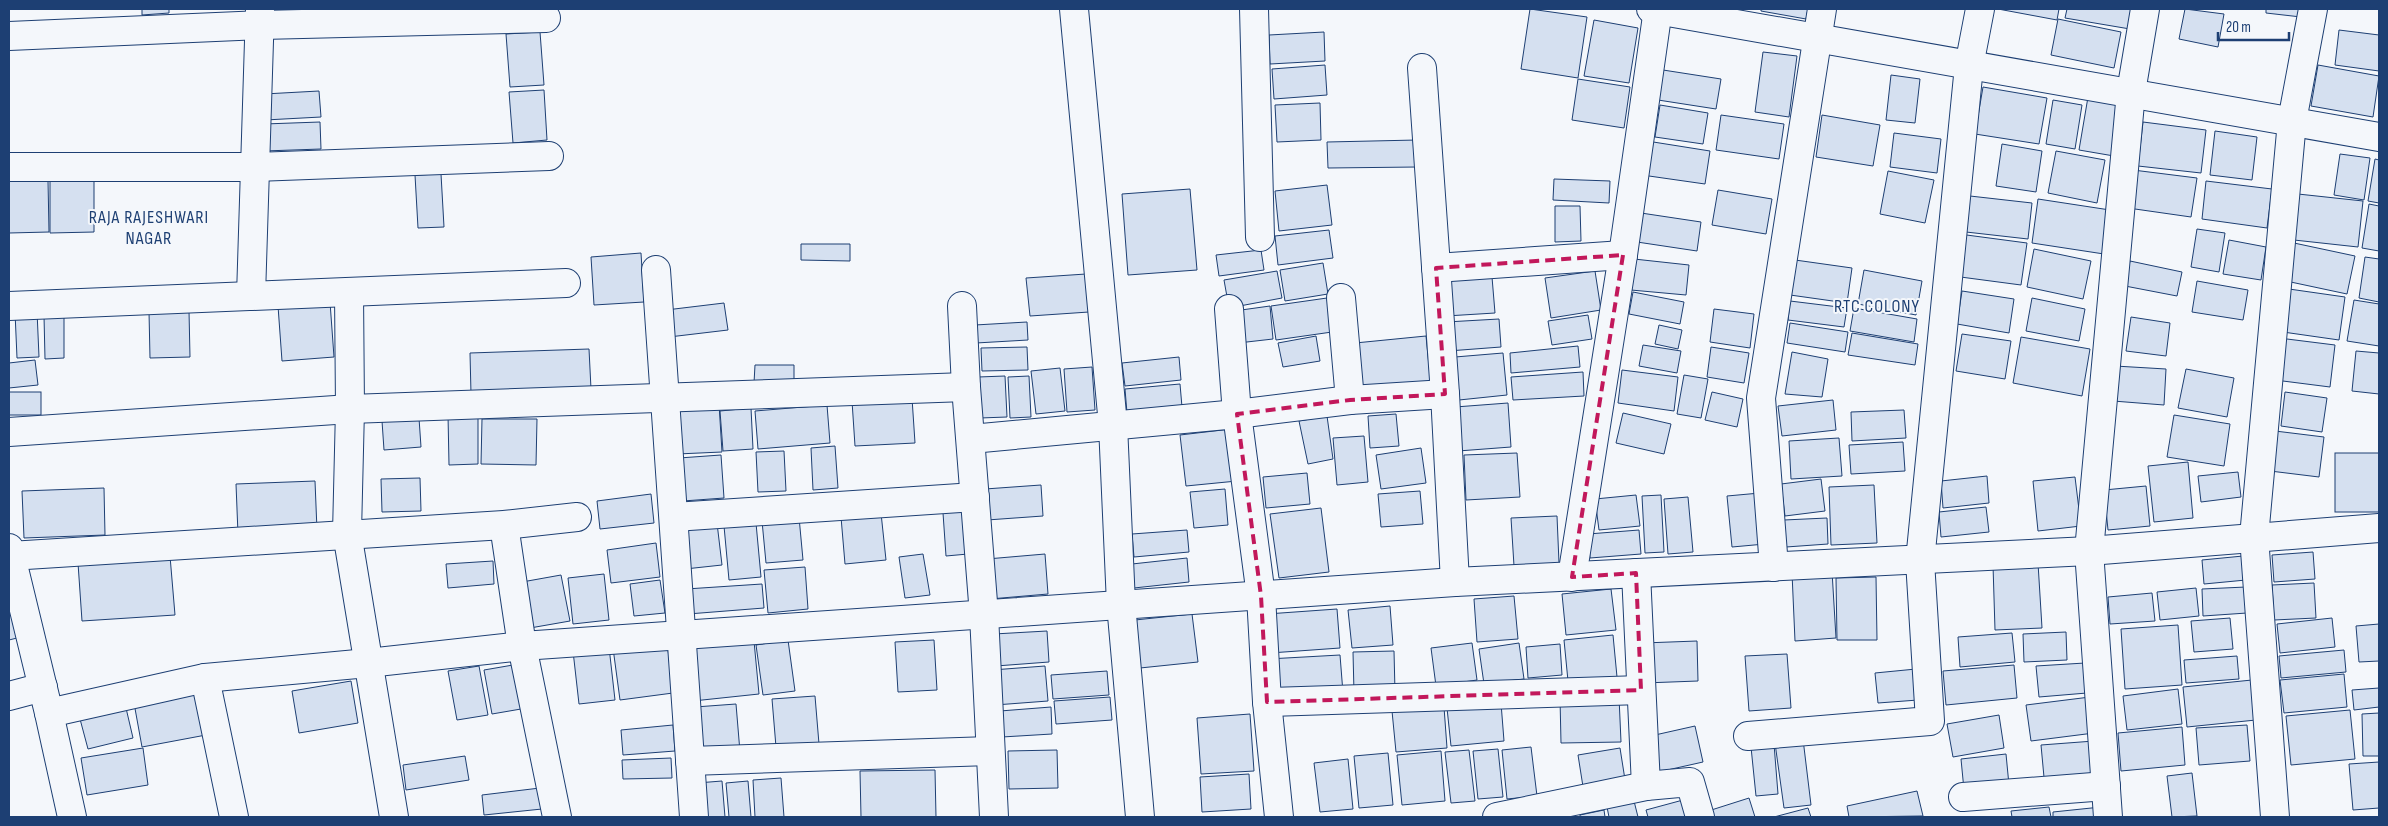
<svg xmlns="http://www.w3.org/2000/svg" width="2388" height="826" font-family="'Sofia Sans Condensed',sans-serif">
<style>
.building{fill:#d5e0f0;stroke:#1d3f73}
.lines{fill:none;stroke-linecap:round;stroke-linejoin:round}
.minor-casing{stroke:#1d3f73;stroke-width:30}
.minor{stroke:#f4f7fb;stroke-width:28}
.marked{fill:none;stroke:#c2185b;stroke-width:4;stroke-dasharray:10 6;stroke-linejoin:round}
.labels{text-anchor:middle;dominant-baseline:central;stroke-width:4;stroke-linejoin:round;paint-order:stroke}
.neighbourhood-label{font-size:18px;letter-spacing:1px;fill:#1d3f73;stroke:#f4f7fb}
</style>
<rect width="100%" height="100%" fill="#f4f7fb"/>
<!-- building -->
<g class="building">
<polygon points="142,9 169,9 169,13 142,15"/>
<polygon points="1530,9 1587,17 1578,78 1521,69"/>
<polygon points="1761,9 1808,9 1806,19 1761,11"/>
<polygon points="1998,9 2059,9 2057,20"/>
<polygon points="2067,9 2133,9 2130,29 2065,18"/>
<polygon points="2185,9 2224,14 2218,47 2179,39"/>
<polygon points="2266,9 2302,9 2301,17 2266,13"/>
<polygon points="2058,19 2121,32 2114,68 2051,55"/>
<polygon points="1594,20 1638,28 1629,83 1584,76"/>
<polygon points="2339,30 2379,35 2379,71 2335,65"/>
<polygon points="540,32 544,85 510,87 506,34"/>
<polygon points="1324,32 1325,61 1270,64 1269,35"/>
<polygon points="1763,52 1797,56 1789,117 1755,112"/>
<polygon points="1325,65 1327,95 1274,99 1272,69"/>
<polygon points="2318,65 2379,76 2373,117 2311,106"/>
<polygon points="1663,70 1721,79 1716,109 1658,100"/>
<polygon points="1891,75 1920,79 1915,123 1886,120"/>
<polygon points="1578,79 1630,87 1624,128 1572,120"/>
<polygon points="1983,87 2047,98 2039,144 1975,134"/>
<polygon points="544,90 547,140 513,143 509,92"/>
<polygon points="319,91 321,117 265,120 264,94"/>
<polygon points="2088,97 2123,103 2114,156 2079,150"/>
<polygon points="2053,100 2082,105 2075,149 2046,144"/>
<polygon points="1320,103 1321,140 1277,142 1275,105"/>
<polygon points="1660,105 1708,113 1703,144 1655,137"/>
<polygon points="1721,115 1784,124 1779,159 1716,150"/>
<polygon points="1822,115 1880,125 1873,166 1816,157"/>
<polygon points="320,122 321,149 264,151 264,124"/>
<polygon points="2143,122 2206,130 2201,173 2138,166"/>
<polygon points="2215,131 2257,137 2252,180 2210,175"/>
<polygon points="1894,133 1941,139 1937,173 1890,167"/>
<polygon points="1417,140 1417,167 1328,168 1327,142"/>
<polygon points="1647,141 1710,151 1705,184 1642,175"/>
<polygon points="2002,144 2042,151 2036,192 1996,186"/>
<polygon points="2056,151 2105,160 2097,203 2048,193"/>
<polygon points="2340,154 2370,158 2364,200 2334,195"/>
<polygon points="2375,159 2379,160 2379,203 2368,201"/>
<polygon points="2133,170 2197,178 2191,217 2128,208"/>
<polygon points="1888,171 1934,180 1925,223 1880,214"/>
<polygon points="441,174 444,227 418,228 415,175"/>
<polygon points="1554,179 1610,181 1609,203 1553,200"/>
<polygon points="48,180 49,232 9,233 9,181"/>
<polygon points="50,180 94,180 94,232 50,233"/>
<polygon points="2206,181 2272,189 2267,228 2202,219"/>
<polygon points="1327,185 1332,225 1279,231 1275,191"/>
<polygon points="1190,189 1197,270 1128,275 1122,194"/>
<polygon points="1718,190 1772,199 1766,234 1712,225"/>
<polygon points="2298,194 2363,201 2358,247 2294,240"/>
<polygon points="1970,196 2032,203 2028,239 1966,232"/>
<polygon points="2038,199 2110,210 2104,254 2032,243"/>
<polygon points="2369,204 2379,206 2379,251 2362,248"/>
<polygon points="1555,206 1580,206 1581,241 1555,242"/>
<polygon points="1641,213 1701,222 1697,251 1637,242"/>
<polygon points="2197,229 2225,233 2219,272 2191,267"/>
<polygon points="1329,230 1333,258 1278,265 1275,236"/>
<polygon points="1959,234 2027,243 2021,285 1953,276"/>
<polygon points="2229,240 2266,247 2261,280 2223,274"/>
<polygon points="2294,243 2355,256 2347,294 2286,281"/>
<polygon points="801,244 850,244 850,261 801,260"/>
<polygon points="2034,249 2091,261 2083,299 2027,287"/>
<polygon points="1261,250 1264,270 1219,276 1216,255"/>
<polygon points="641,253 644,302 594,305 591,257"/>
<polygon points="2365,257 2379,259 2379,302 2359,298"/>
<polygon points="1634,259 1689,265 1686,295 1631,290"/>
<polygon points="1788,259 1852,268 1847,303 1783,294"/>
<polygon points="2130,261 2182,272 2177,296 2125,286"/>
<polygon points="1323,263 1328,294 1285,301 1280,270"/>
<polygon points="1864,270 1922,281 1916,315 1858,304"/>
<polygon points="1277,271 1282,298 1229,308 1224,280"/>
<polygon points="1595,271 1601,310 1551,318 1545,278"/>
<polygon points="1086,274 1089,312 1030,316 1026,278"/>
<polygon points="1492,277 1495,313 1446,316 1443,280"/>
<polygon points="2197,281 2248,290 2243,320 2192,312"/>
<polygon points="2289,289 2345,297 2339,340 2283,332"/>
<polygon points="1962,291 2014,299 2009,333 1957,324"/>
<polygon points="1633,292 1684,302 1680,324 1629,314"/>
<polygon points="1327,298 1332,332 1276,340 1271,306"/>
<polygon points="2032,298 2085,309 2079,341 2026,331"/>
<polygon points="2354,300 2379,304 2379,346 2347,341"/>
<polygon points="1790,301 1847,308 1844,327 1788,320"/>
<polygon points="330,302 334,357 282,361 278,306"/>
<polygon points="724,303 728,330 669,337 666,310"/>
<polygon points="1270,306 1273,339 1238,343 1234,311"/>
<polygon points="1854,308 1917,319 1914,342 1850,331"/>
<polygon points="1714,309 1754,314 1750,348 1710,342"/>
<polygon points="37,311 39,357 17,358 15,312"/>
<polygon points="189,311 190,357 150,358 149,312"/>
<polygon points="1588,315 1592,339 1552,345 1548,321"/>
<polygon points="44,316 64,316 64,358 45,359"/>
<polygon points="2131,317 2170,323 2166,356 2126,351"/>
<polygon points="1499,319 1501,347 1448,351 1446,322"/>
<polygon points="1027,322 1028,340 976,343 975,325"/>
<polygon points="1790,323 1848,332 1845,352 1787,343"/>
<polygon points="1659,325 1682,330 1678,349 1655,344"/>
<polygon points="1852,333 1918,344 1915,365 1848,355"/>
<polygon points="1962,334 2011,341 2005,379 1956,371"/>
<polygon points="1316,336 1320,361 1283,367 1278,343"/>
<polygon points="1426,336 1431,386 1360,393 1355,343"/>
<polygon points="2021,337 2090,349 2082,396 2013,383"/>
<polygon points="2279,338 2335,345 2330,387 2275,380"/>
<polygon points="1643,345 1681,351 1677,373 1639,366"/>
<polygon points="1578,346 1580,367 1511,373 1510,353"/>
<polygon points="1027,347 1028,370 982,371 981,348"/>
<polygon points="1711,347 1749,353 1744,383 1707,377"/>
<polygon points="589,349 591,389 471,394 470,353"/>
<polygon points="2356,351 2379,353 2379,394 2352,391"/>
<polygon points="1792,352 1828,359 1822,397 1785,394"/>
<polygon points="1503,353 1507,395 1459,400 1455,357"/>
<polygon points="1179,357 1181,380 1125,386 1122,363"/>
<polygon points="35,360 38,385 9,388 9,363"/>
<polygon points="755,365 794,365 794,383 754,383"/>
<polygon points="2115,366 2166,369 2164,405 2113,401"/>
<polygon points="1092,367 1095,410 1067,412 1064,369"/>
<polygon points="1060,368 1065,411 1036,414 1031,371"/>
<polygon points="2186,369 2234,378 2227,417 2178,408"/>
<polygon points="1622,370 1678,377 1674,411 1618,403"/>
<polygon points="1583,372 1584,396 1513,400 1511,377"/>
<polygon points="1684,375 1708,379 1701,418 1677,414"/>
<polygon points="1005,376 1007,417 980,418 978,377"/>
<polygon points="1029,376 1031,417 1010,418 1008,377"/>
<polygon points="1180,384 1182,407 1127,413 1125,389"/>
<rect x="9" y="392" width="32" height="23"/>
<polygon points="1712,392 1743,399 1737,427 1705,420"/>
<polygon points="2285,392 2327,398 2322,432 2281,426"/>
<polygon points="912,398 915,443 855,446 852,401"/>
<polygon points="1833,400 1836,430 1782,436 1778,406"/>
<polygon points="1508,403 1511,447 1458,451 1455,407"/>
<polygon points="719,404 722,452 677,454 674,407"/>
<polygon points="827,405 830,443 758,449 755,411"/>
<polygon points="751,408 753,449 723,451 720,411"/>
<polygon points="1904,410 1906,438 1852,441 1851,412"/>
<polygon points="1623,413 1671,424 1664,454 1616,443"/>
<polygon points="1396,414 1399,446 1370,448 1368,416"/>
<polygon points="448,415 478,415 478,464 449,465"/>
<polygon points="2174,415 2230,424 2224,466 2167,457"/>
<polygon points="1327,416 1333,459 1308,464 1299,421"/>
<polygon points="419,418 421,447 384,450 382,421"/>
<polygon points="482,419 537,419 536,465 481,464"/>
<polygon points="1231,429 1237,481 1186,486 1180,435"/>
<polygon points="2275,431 2324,437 2319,477 2270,471"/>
<polygon points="1364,436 1368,482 1337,485 1333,438"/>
<polygon points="1839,438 1842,476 1791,479 1789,441"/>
<polygon points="1903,442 1905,471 1851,474 1849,445"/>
<polygon points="835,446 838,488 813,490 811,448"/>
<polygon points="1421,448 1426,483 1381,489 1376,455"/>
<polygon points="784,451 786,491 758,492 756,452"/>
<polygon points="1517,453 1520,497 1466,500 1464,455"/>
<rect x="2335" y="453" width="44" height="59"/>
<polygon points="721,455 724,498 683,501 679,458"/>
<polygon points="2188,462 2193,518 2154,522 2148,466"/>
<polygon points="2238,472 2241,497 2201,502 2198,476"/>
<polygon points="1307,473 1310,504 1266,508 1263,477"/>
<polygon points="1987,476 1989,503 1943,508 1941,481"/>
<polygon points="2075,477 2081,526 2038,531 2033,481"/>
<polygon points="420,478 421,511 382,512 381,479"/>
<polygon points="1821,479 1825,511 1785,516 1781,484"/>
<polygon points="315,481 317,530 238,534 236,484"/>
<polygon points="1041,485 1043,516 987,520 985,489"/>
<polygon points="1874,485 1877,543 1831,545 1829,487"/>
<polygon points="2146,486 2150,526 2108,530 2104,490"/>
<polygon points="104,488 105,535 24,538 22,491"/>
<polygon points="1225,489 1228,525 1194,528 1190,492"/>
<polygon points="1420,491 1423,524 1381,527 1378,494"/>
<polygon points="1760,493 1765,544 1732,547 1727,496"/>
<polygon points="651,494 654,523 600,529 597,501"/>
<polygon points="1636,495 1640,526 1599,530 1595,499"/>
<polygon points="1661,495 1664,552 1645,553 1642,496"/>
<polygon points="1688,497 1693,552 1668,554 1664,499"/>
<polygon points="1986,507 1989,532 1941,537 1939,512"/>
<polygon points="1321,508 1329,572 1279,578 1270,514"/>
<polygon points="964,511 968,554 946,556 943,513"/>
<polygon points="881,513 886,560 845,564 841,517"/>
<polygon points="1557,516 1559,563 1514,566 1511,518"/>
<polygon points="799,517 803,560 766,563 762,521"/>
<polygon points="1827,518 1828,544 1786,547 1784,520"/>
<polygon points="717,523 722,565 685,569 680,528"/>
<polygon points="756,523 761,577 729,580 724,526"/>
<polygon points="1187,530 1189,552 1134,557 1132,534"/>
<polygon points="1639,530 1641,554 1590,558 1588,534"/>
<polygon points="656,543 660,577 611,583 607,550"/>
<polygon points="2313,552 2315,579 2274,582 2272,555"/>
<polygon points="923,554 930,595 905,598 899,557"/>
<polygon points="1045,554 1048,594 990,599 987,559"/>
<polygon points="170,556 175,615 82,621 78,563"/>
<polygon points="2243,556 2246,580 2204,584 2202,560"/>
<polygon points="1187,558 1189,582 1134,588 1132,564"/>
<polygon points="493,561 494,584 448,588 446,564"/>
<polygon points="2038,563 2042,628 1995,630 1993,565"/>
<polygon points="805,567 808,609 768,613 764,570"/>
<polygon points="1832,571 1836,638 1795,641 1792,573"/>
<polygon points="604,574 609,620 573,624 568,578"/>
<polygon points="561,575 570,621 530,628 522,582"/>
<polygon points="1876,577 1877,640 1837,640 1836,578"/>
<polygon points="660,580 665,613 634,616 630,584"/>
<polygon points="2314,583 2316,618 2274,620 2272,585"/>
<polygon points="762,584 764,608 688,614 686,589"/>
<polygon points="2246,587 2247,613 2203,616 2202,589"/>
<polygon points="2196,588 2199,616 2160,620 2157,592"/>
<polygon points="1611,589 1616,630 1566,635 1562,594"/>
<polygon points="2152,593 2155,621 2110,624 2108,597"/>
<polygon points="1514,596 1518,639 1477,642 1474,599"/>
<polygon points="9,606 17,638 9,640"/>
<polygon points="1390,606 1393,645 1352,648 1348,610"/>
<polygon points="1337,609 1340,648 1270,653 1267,614"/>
<polygon points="1192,614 1198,662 1140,668 1135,620"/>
<polygon points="2230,618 2233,649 2194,652 2191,621"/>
<polygon points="2332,618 2335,647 2280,653 2277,624"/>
<polygon points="2379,624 2379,661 2359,662 2356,626"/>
<polygon points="2178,625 2182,685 2125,689 2121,629"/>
<polygon points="1047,631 1049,662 996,666 994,634"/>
<polygon points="2066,632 2067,660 2024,662 2023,634"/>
<polygon points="2012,633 2015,662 1960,667 1958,637"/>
<polygon points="1613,635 1617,677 1568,681 1564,640"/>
<polygon points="788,640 795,691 763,695 756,645"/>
<polygon points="934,640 937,690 898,692 895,642"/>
<polygon points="667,641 673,693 620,700 613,648"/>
<polygon points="754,641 759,694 693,701 688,648"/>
<polygon points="1697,641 1698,681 1644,683 1643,643"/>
<polygon points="1472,643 1477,680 1436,686 1431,648"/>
<polygon points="1519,643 1524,679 1484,684 1479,649"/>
<polygon points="1560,644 1562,675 1528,678 1526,647"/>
<polygon points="609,647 615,700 579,704 573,651"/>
<polygon points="2344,650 2346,672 2281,678 2279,656"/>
<polygon points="1394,651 1395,692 1354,693 1353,652"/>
<polygon points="1787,654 1791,708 1749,711 1745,656"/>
<polygon points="1340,655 1343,693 1270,696 1268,659"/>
<polygon points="2237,656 2239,679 2186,683 2184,660"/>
<polygon points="2085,663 2087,693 2039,697 2036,666"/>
<polygon points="513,665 521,709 492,714 484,670"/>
<polygon points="2014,665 2017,698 1946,705 1943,671"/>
<polygon points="479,666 488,715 457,720 448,671"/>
<polygon points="1045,666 1048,701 995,705 992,670"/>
<polygon points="1916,669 1918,700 1878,703 1875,673"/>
<polygon points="1107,671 1109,695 1053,699 1051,675"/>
<polygon points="2344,674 2347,707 2284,713 2280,680"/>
<polygon points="2252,680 2256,720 2187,727 2183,687"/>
<polygon points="351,681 358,723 299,733 292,691"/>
<polygon points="2379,688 2379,707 2354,710 2352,690"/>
<polygon points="2178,689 2182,724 2127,730 2123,696"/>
<polygon points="198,691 206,735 142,747 134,703"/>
<polygon points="815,696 819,744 776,747 772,699"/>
<polygon points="1110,697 1112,720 1056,724 1054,701"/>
<polygon points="1619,697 1621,742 1561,743 1560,698"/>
<polygon points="2090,697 2094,733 2031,741 2026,705"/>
<polygon points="1501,703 1504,741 1451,746 1447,708"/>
<polygon points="736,704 740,752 699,756 695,707"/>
<polygon points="1051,707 1052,734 1002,737 1000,711"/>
<polygon points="1444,707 1447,748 1396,752 1392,711"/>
<polygon points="126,708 133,738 88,749 80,719"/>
<polygon points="2350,710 2355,759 2291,765 2286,716"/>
<polygon points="2379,713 2379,756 2363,756 2362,714"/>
<polygon points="1250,714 1254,771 1201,774 1197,718"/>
<polygon points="1999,715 2004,748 1953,757 1947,724"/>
<polygon points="673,725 675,751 623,755 621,730"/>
<polygon points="2247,725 2250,761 2199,765 2196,728"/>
<polygon points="1695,726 1703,762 1654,773 1646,737"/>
<polygon points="2182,727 2185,765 2121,771 2118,733"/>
<polygon points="1803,739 1811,805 1784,808 1775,743"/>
<polygon points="2094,741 2098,783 2045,788 2041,745"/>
<polygon points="1774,744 1778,794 1756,796 1751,747"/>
<polygon points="1531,747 1537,796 1507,799 1502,750"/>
<polygon points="143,748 148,785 87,795 81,758"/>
<polygon points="1620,748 1626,786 1584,793 1578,755"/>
<polygon points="1498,749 1503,797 1478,799 1473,751"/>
<polygon points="1057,750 1058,788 1009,789 1008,751"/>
<polygon points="1469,750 1475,801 1451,803 1445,752"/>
<polygon points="1441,751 1445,801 1402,805 1397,755"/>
<polygon points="1388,753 1393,805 1359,808 1354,756"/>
<polygon points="2006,754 2009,785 1964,790 1961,759"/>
<polygon points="465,756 469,780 406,790 403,765"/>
<polygon points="671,758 672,778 623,779 622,760"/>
<polygon points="1348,759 1353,809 1320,812 1314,763"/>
<polygon points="2379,762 2379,808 2353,810 2349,764"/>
<polygon points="935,770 936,817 861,817 860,771"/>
<polygon points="2192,773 2197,816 2172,817 2167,776"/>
<polygon points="1249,774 1251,809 1202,812 1200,777"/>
<polygon points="781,778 784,817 755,817 753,780"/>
<polygon points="722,781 725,817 699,817 697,783"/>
<polygon points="748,781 751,817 729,817 726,783"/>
<polygon points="540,788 542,809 484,815 482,795"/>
<polygon points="1917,791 1923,816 1849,817 1847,806"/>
<polygon points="1749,798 1755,817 1706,817 1705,812"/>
<polygon points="1683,800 1687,817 1648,817 1646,810"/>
<polygon points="1634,801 1638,817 1609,817 1607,807"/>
<polygon points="2049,807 2051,817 2012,817 2011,811"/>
<polygon points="2101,807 2102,817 2053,817 2053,812"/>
<polygon points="1808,808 1811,817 1774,817"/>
<polygon points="1604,810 1605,817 1580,817 1580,815"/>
</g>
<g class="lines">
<!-- minor casing -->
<g class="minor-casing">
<g id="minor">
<polyline points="1074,9 1113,425 1121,604 1140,817"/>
<polyline points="1254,9 1260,237"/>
<polyline points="1651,9 2379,137"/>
<polyline points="9,36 261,25 546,18"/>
<polyline points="1422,68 1445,394 1455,582"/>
<polyline points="9,167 255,167 549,156"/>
<polyline points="1436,268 1623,255"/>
<polyline points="656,270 694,817"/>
<polyline points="349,292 350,409 347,533 394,817"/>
<polyline points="251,296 260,9"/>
<polyline points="1341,298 1350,400"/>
<polyline points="9,306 566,283"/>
<polyline points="962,306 966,387 984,615 994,817"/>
<polyline points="1229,309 1237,414 1261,596 1267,702 1279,817"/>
<polyline points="9,432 350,409 966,387"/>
<polyline points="971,439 1237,414 1350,400 1445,394"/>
<polyline points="674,517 975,497"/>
<polyline points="504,525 522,646 557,817"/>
<polyline points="9,548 49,713 72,817"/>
<polyline points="10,556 504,525 577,517"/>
<polyline points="1774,567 1761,398 1822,9"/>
<polyline points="1636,573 1646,786"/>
<polyline points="1572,577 1623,255 1658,9"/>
<polyline points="205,678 234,817"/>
<polyline points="9,696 43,687"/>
<polyline points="1267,702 1641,690"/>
<polyline points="49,713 205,678 368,663 522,646 1455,582 2089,551 2379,528"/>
<polyline points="1748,736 1930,721 1920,561 1969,66 1980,9"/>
<polyline points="690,761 990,751"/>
<polyline points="1963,797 2106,786"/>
<polyline points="1497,817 1646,786 1690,782 1700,817"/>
<polyline points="2108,817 2089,551 2131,92 2145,9"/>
<polyline points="2275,817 2254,537 2292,121 2313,9"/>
</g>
</g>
<!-- minor -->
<use href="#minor" class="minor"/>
</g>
<!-- marked area -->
<path class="marked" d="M1623 255 1572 577 1636 573 1641 690 1267 702 1261 596 1237 414 1350 400 1445 394 1436 268Z"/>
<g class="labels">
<!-- neighbourhood labels -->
<g class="neighbourhood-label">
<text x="149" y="217">RAJA RAJESHWARI<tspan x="149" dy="21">NAGAR</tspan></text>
<text x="1877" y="306">RTC COLONY</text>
</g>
</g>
<!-- border -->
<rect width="2388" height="826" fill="none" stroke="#1d3f73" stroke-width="20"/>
<!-- scale -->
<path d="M2218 32v8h71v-8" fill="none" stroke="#1d3f73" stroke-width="2.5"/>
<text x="2226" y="32" font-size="15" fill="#1d3f73" stroke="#f4f7fb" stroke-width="4" paint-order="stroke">20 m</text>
</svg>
